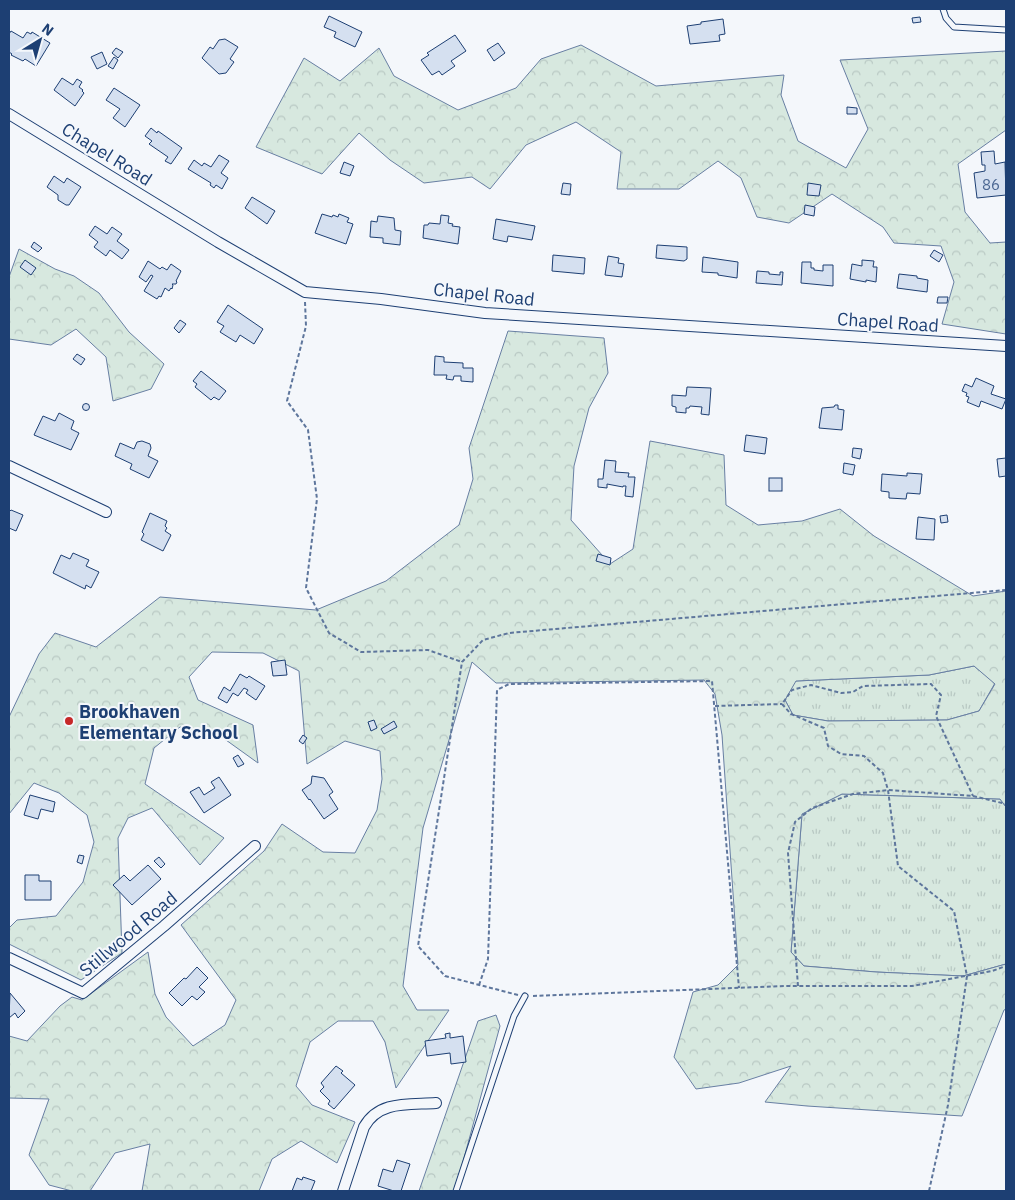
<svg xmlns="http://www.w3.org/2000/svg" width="1015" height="1200" font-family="'IBM Plex Sans',sans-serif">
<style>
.grass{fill:url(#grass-tufts);stroke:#687fa3}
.forest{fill:url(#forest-crowns);stroke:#687fa3;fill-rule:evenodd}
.building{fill:#d5e0f0;stroke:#1d3f73}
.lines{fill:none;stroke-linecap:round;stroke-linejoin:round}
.lane-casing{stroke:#1d3f73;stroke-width:7}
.street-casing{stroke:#1d3f73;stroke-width:12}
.path{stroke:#5e769c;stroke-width:2;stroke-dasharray:4 2.5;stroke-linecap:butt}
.lane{stroke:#f4f7fb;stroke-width:5}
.street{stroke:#f4f7fb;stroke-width:10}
.poi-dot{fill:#c62828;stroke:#f4f7fb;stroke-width:2}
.labels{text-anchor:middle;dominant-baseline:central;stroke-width:4;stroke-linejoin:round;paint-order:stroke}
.number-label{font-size:15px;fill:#4b6792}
.street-label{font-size:18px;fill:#1d3f73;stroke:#f4f7fb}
.poi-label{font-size:18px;font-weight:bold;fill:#1d3f73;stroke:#f4f7fb;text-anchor:start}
</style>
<defs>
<pattern id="grass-tufts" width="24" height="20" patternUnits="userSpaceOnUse" patternTransform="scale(1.25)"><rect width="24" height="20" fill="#d7e8df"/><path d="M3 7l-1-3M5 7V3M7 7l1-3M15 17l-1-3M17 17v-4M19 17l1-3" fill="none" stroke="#b8c8c3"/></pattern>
<pattern id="forest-crowns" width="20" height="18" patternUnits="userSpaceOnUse" patternTransform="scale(1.25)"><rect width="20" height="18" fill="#d7e8df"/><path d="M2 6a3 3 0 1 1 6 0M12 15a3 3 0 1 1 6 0" fill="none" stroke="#b8c8c3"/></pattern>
</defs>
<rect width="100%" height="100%" fill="#f4f7fb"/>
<!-- grass -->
<g class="grass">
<polygon points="974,666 995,683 979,711 947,720 828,721 793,715 785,700 795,681 929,675"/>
<polygon points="842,794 1000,799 1006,807 1006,964 963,976 876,972 804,966 791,952 802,814"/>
</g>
<!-- forest -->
<g class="forest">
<polygon points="581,45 656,86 784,75 781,95 798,141 846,168 868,129 840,60 1006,51 1006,130 958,164 965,212 990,243 1006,242 1006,334 942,324 954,282 941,246 894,243 883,227 832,194 789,223 757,217 741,178 718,161 679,189 617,189 621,152 576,122 526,145 490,189 472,177 424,183 390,160 359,133 322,174 256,147 304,58 340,81 379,48 394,76 458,110 516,88 541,59"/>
<polygon points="19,249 55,269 74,276 99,293 129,332 164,364 151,389 113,401 106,357 76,329 51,345 9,339 9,277"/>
<path d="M508 331 604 338 608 373 589 408 574 466 571 520 610 564 633 549 650 441 724 455 726 505 758 525 802 521 840 509 874 536 973 596 1006 591V807L1000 799 842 794 802 814 791 952 804 966 876 972 963 976 1006 964V1009L1004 1010 962 1116 807 1106 765 1102 791 1066 739 1083 696 1089 674 1057 693 992 718 985 738 965 722 735 715 694 704 680 496 683 472 662 423 828 403 986 417 1010H449L396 1088 385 1042 373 1021H338L310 1042 296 1086 312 1105 355 1122 337 1163 301 1141 272 1159 259 1191H142L150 1144 115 1153 90 1191H72L49 1185 29 1155 49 1099 9 1098V1036L27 1041 60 1006 72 997 82 1000 148 952 155 994 166 1017 193 1046 225 1025 236 1000 181 925 264 851 282 824 323 852 355 853 377 810 382 779 380 751 345 741 307 764 299 671 263 653 212 652 189 677 198 700 253 725 258 763 219 735 180 727 154 748 145 784 224 838 200 865 152 808 128 818 118 838 122 953 81 980 9 944V928L17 920 56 916 83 882 94 842 87 815 59 793 34 783 9 814V717L39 654 55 633 96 647 160 597 316 610 386 581 459 525 473 479 469 448ZM974 666 995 684 979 711 947 720 828 721 793 715 785 700 796 681 929 675Z"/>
<polygon points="496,1015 500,1026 455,1191 419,1191 478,1021"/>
</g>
<!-- building -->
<g class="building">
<polygon points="329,16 362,32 355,47 334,37 336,32 324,27"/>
<polygon points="920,17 921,22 913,23 912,18"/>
<polygon points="723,19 725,34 719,35 720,41 690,44 687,26 701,24 701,22"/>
<polygon points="11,31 23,38 27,32 31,34 32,32 50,43 36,66 25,59 23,61 11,55 12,54 9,52 9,34"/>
<polygon points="455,35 466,51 451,61 455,66 442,75 439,71 432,75 421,60 429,55 427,53"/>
<polygon points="225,39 238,47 230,59 234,62 226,73 219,74 202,58 210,47 213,49 219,40"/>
<polygon points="498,43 505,53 494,61 487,50"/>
<polygon points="116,48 123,52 118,58 112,53"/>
<polygon points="102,52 107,64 97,69 91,57"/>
<polygon points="114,57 118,60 113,69 108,66"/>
<polygon points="62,78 73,85 77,79 82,82 79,87 83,90 82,91 84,93 75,106 54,90"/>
<polygon points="114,88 140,105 125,127 113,118 120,109 106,100"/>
<polygon points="847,107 857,108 857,114 847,114"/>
<polygon points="151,128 157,133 158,131 182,148 171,164 165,161 168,157 149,144 152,141 145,136"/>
<polygon points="994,151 995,164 1005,162 1006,195 977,198 974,173 985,171 985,165 982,165 981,152"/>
<polygon points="219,155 229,161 221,173 228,178 222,189 216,185 214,188 210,185 211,183 188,169 194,160 202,166 204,163 211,167"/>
<polygon points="344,162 354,166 350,176 340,173"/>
<polygon points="54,176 64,183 67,178 81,187 69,205 66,205 58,200 58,195 47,187"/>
<polygon points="563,183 571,184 570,195 561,194"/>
<polygon points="808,183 821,185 819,196 807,195"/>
<polygon points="252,197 275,211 267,224 245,208"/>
<polygon points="805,205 815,207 814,216 804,214"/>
<polygon points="322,214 332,217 333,215 338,217 339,214 349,218 347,222 353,224 346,244 315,233"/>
<polygon points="441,215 449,216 448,223 453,224 452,226 460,227 458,244 423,238 424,225 428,225 429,223 440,224"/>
<polygon points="378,216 394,218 395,230 401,231 400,245 383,243 383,238 370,237 371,221 377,222"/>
<polygon points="496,219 535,226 532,240 508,236 507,242 493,239"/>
<polygon points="95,226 107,234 112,227 122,234 117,241 129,250 122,259 110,250 106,256 94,247 98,242 89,235"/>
<polygon points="34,242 42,248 38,252 31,247"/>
<polygon points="657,245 687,247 687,259 684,261 656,258"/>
<polygon points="934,250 943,255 939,262 930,256"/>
<polygon points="553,255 585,258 584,274 552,271"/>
<polygon points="608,256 619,258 618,263 624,264 622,277 605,275"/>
<polygon points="703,257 738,262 737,278 718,275 718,273 702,272"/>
<polygon points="25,260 36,268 31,275 20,267"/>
<polygon points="862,260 874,261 873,267 877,267 876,282 866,280 866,282 850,279 852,264 862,266"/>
<polygon points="148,261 160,269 162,267 167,270 171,264 181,271 176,281 177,282 176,284 172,284 173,285 172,289 171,288 169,291 165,288 161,297 159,296 157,299 144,291 153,276 151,275 146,282 139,277"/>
<polygon points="802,262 811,262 811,268 814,268 814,270 823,271 823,265 833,265 833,286 801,283"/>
<polygon points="757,271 769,272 769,274 780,275 780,272 783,272 782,285 756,283"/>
<polygon points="899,274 917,276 917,278 928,280 927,292 897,288"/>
<polygon points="938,297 948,297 947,303 937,303"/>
<polygon points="228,305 263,329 254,344 240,335 236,342 220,332 224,326 217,322"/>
<polygon points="180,320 186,324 179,333 174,328"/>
<polygon points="77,354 85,359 81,365 73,359"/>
<polygon points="435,356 444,357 444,362 463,363 463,368 473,368 473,382 461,381 461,376 454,376 453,380 446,379 447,375 434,375"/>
<polygon points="201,371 226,391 219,400 214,397 211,400 195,387 197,384 193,381"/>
<polygon points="976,378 994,386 991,394 1006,399 1002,409 981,401 979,407 967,402 969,397 966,396 967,393 962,391 965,384 972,387"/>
<polygon points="687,387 711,388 709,415 701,414 702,407 690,406 689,408 686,408 686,413 676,412 676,407 672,406 672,395 686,396"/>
<circle cx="86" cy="407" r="3.5"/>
<polygon points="835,405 838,405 838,409 844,410 842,430 819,428 822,408 834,407"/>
<polygon points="59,413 74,421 71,429 79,433 71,450 34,435 43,416 55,421"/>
<polygon points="746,435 767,438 765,454 744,451"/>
<polygon points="142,441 150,444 151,448 148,456 158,461 149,478 130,469 132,464 115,456 120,443 134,449 137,442"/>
<polygon points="853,448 862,449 860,459 852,457"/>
<polygon points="1006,456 1006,476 999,477 997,459 1006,458"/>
<polygon points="605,460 616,461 615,472 629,473 628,477 635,477 633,497 625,496 626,486 623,486 623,487 607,484 607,488 598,487 598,479 603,479"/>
<polygon points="844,463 855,465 853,475 843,473"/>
<polygon points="907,473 922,474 920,494 907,493 906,499 889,498 889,492 881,491 882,474 907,476"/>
<rect x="769" y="478" width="13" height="13"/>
<polygon points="11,510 23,515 16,531 9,528 9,512"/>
<polygon points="150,513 167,521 165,526 167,528 165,531 171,535 163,551 141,540 144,534 142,532"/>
<polygon points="947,515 948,522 941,523 940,516"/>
<polygon points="918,517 935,519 934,540 916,539"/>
<polygon points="73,553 89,560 86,566 99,572 91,588 86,585 85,589 53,573 61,555 70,559"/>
<polygon points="598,554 611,558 610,565 596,561"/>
<polygon points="285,660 287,675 273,676 271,662"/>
<polygon points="240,674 247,678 249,676 265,686 256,700 246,693 248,690 244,688 238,696 233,693 227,703 218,698 224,687 230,691"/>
<polygon points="374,720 377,728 371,731 368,722"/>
<polygon points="394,721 397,727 384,734 381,729"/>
<polygon points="303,735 307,738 303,744 299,741"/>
<polygon points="238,755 244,764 238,767 233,758"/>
<polygon points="312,776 324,778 333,792 329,795 338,809 324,819 310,799 309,800 302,790 311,784"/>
<polygon points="219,777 231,795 204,813 190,792 199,787 204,795 215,788 211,782"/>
<polygon points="30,795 55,802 53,812 41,809 38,819 24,815"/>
<polygon points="79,855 84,856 82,864 77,862"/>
<polygon points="159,857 165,864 161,868 154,861"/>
<polygon points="148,865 161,879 132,905 113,885 124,875 130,881"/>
<polygon points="25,875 39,875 39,881 51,881 51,900 25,900"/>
<polygon points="197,967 208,978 199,987 205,992 197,1000 192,996 182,1006 169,993 184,978 186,979"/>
<polygon points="10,993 25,1011 18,1018 15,1013 9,1018"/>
<polygon points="450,1033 450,1038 463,1036 466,1062 451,1064 450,1053 427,1056 425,1041 446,1038 445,1034"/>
<polygon points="336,1066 343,1071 341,1073 355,1085 334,1109 328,1104 330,1101 320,1091 324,1087 321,1083"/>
<polygon points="397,1160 410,1164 401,1191 394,1191 378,1186 383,1169 393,1172"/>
<polygon points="303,1177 315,1181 311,1191 292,1191 297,1178 302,1180"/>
</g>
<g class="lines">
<!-- lane casing -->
<g class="lane-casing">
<g id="lane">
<polyline points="943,9 946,18 954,27 1006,30"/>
<polyline points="456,1191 514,1016 525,996"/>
</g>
</g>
<!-- street casing -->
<g class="street-casing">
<g id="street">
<polyline points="9,114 218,242 305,292 381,299 485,313 1006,346"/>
<polyline points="9,466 106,512"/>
<polyline points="9,958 83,993 164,926 255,846"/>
<path d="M343 1191 364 1127C379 1100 409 1105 436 1103"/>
</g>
</g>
<!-- path -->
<g class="path">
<polyline points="305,302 306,326 287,401 308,430 317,499 306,588 329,633 361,652 428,650 462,662"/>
<polyline points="715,706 782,704"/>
<polyline points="479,985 488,959 497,690 509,684 712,681 739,988"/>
<polyline points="798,986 788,853 795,822 812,808 853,794 888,790 973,796 1006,804"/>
<polyline points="518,995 445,976 418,946 462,662 483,640 509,633 1006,590"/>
<polyline points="533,996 785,986 912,986 992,971 1006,966"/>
<polyline points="929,1191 948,1105 967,976 954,911 898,866 888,790 883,773 864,756 841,754 828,746 824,728 791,714 782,704 792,690 811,685 841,693 853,692 863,686 931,684 941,695 936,716 973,796"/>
</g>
<!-- lane -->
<use href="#lane" class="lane"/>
<!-- street -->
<use href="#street" class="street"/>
</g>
<!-- markers -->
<circle class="poi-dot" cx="69" cy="721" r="5"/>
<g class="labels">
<!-- number labels -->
<g class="number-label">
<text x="991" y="184">86</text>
</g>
<!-- street labels -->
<g class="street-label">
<text transform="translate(107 154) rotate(32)">Chapel Road</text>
<text transform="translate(484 294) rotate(6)">Chapel Road</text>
<text transform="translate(888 322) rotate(4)">Chapel Road</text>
<text transform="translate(128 934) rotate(-40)">Stillwood Road</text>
</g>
<!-- poi labels -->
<g class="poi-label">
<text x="79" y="711">Brookhaven<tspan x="79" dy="21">Elementary School</tspan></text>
</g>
</g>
<!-- border -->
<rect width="1015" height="1200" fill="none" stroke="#1d3f73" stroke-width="20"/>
<!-- north arrow -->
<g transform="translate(40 40) rotate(37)" stroke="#f4f7fb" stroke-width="4" paint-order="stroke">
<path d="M0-4L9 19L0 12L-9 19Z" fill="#1d3f73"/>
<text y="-8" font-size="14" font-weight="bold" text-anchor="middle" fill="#1d3f73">N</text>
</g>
</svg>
